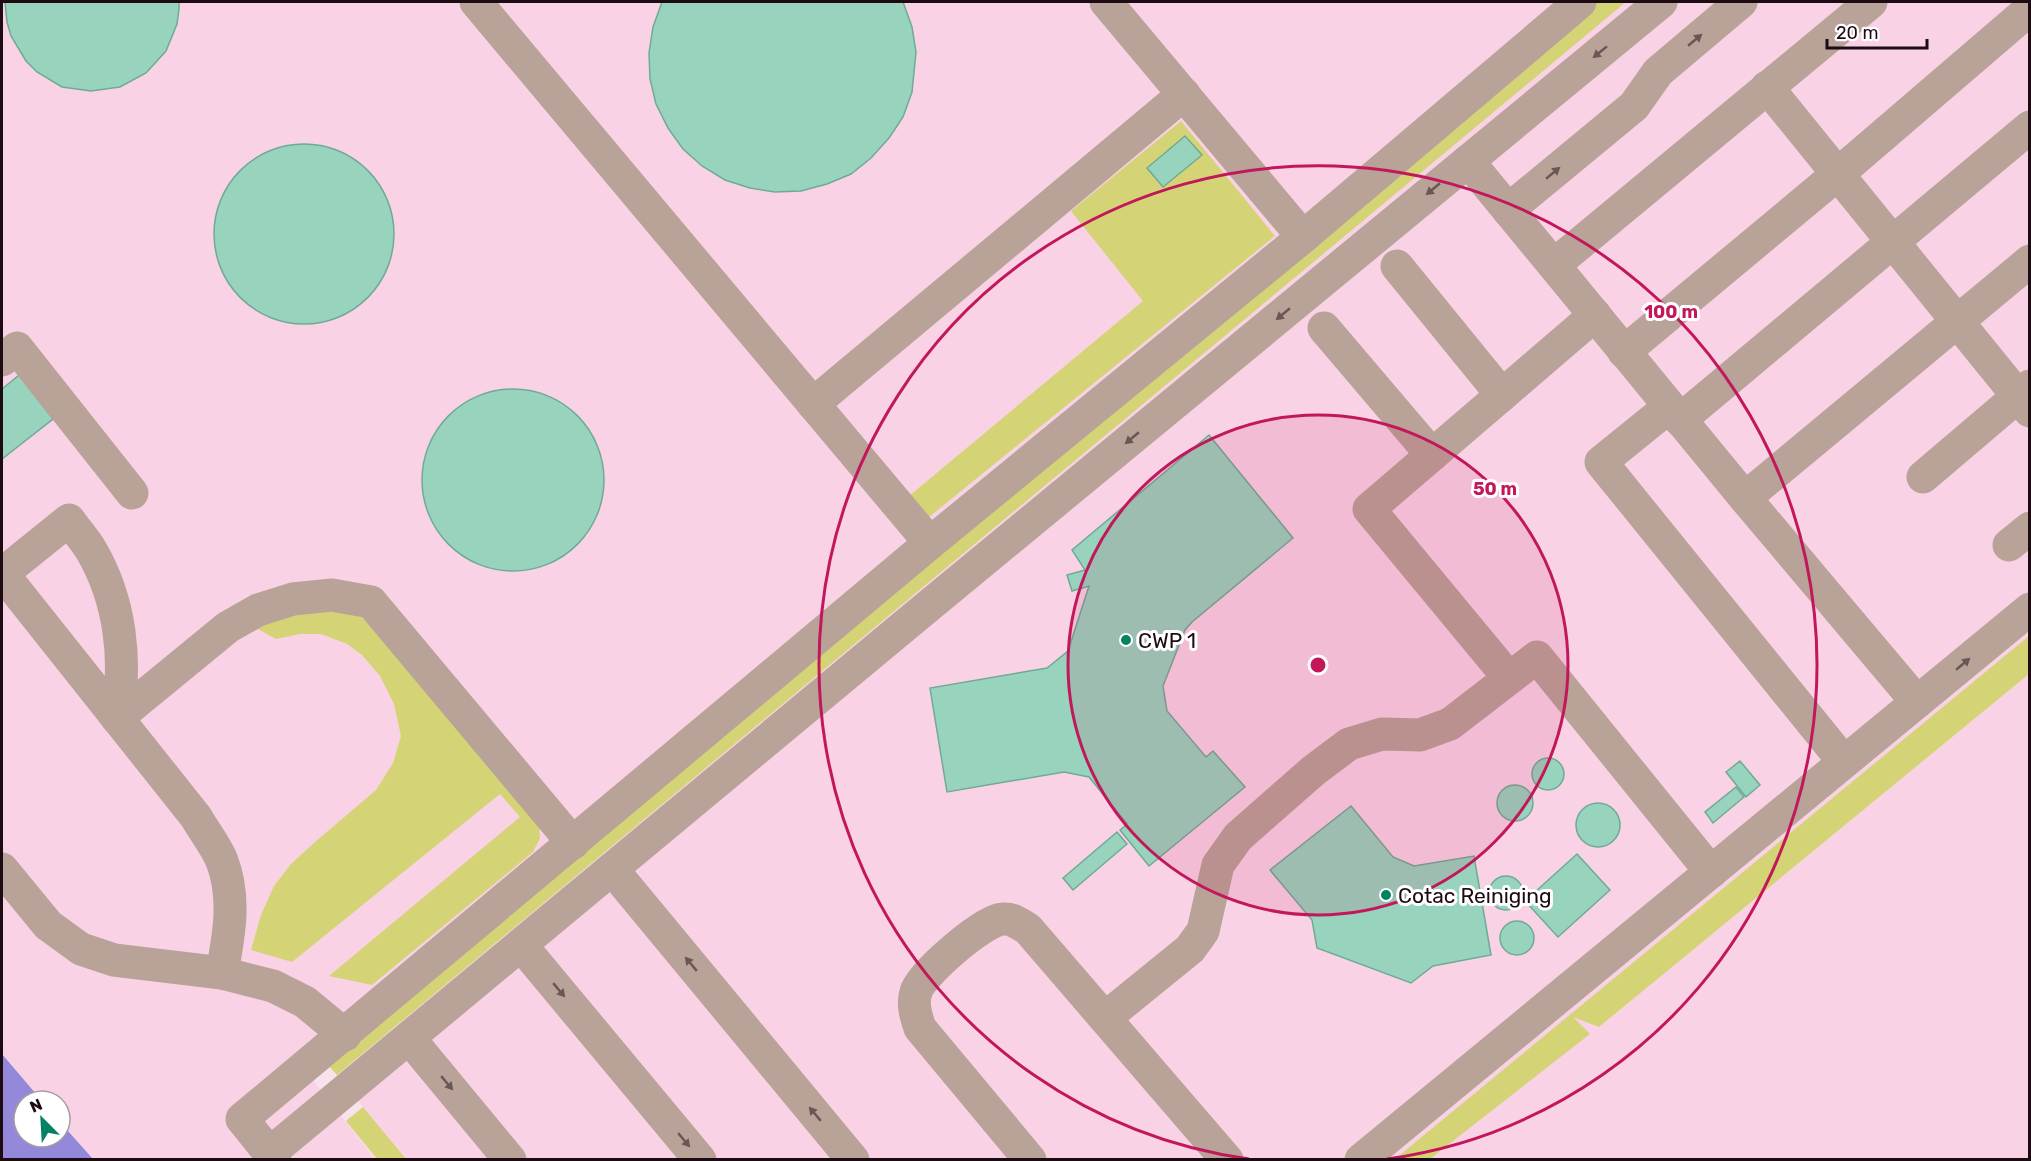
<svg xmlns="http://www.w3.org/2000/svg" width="2031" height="1161" font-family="Rubik,sans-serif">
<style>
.built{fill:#f9d3e5}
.green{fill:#d4d476}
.water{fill:#9388da}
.building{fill:#98d4bd;stroke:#70aa94;stroke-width:1.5}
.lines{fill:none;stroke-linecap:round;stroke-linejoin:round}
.minor{stroke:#b9a297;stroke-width:33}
.oneway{fill:#6b5656}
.ring{fill:none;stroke:#c2185b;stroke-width:3}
.poi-dot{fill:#048364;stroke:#fff;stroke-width:2}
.labels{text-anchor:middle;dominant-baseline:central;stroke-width:6;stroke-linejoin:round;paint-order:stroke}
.poi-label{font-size:21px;fill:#1d0b14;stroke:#fff;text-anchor:start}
.centre{fill:#c2185b;stroke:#fff;stroke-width:3}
.ring-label{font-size:18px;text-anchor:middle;font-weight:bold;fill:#c2185b;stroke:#fff;stroke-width:6;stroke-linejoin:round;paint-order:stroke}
</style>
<rect width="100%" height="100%" fill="#f8e2ec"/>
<!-- built -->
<g class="built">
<polygon points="2,2 1598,2 1323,230 312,1079 376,1160 93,1159 60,1122 60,1101 42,1101 2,1054"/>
<polygon points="1626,2 2029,2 2029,636 1599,1027 2029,674 2029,1159 1430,1159 1449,1144 1571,1016 1395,1160 405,1159 337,1075"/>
</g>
<!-- green -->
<g class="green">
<polygon points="1598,2 1626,2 337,1075 328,1065"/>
<polygon points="1181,121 1275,236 928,518 909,496 1143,301 1071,211"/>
<polygon points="314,607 360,613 539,827 540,838 533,852 372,985 329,976 520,817 500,794 292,962 251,950 261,915 274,886 291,864 315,842 376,790 393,763 401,736 394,704 380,676 362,655 347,644 321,634 300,634 276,639 256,628"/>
<polygon points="2029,636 2029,674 1599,1027 1573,1017 1590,1034 1430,1159 1395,1159"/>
<polygon points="363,1107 406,1159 377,1159 346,1121"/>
</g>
<!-- water -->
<polygon class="water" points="2,1054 42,1101 24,1101 24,1137 60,1137 60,1122 93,1159 2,1159"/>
<!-- building -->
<g class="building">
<polygon points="5,2 179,2 179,9 177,24 166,51 146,73 120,87 91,91 62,87 37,72 26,61 11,36 7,22"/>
<polygon points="662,2 903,2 912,27 916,52 912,92 903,117 889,138 871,158 851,174 827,184 801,191 775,192 750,188 725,180 702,166 683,149 668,128 656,104 650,79 649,53 653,27"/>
<polygon points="1185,136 1202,155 1163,187 1147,168"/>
<circle cx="304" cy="234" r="90"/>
<polygon points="19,375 53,419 2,459 2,389"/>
<circle cx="513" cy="480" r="91"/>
<polygon points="1209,435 1293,538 1192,622 1185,630 1163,686 1167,711 1206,757 1213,751 1245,787 1149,866 1120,830 1127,824 1089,777 1064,772 947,792 930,688 1047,668 1068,651 1089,586 1072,591 1067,575 1085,570 1072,550"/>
<circle cx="1548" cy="774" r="16"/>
<polygon points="1740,761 1760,785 1746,797 1726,772"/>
<circle cx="1515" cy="803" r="18"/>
<polygon points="1736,787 1744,797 1713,823 1705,812"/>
<circle cx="1598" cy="825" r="22"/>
<polygon points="1351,806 1393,857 1414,866 1474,856 1491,955 1433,966 1411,983 1317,948 1312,920 1270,870"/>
<polygon points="1117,832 1127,844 1073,890 1063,878"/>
<polygon points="1577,854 1610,890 1558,937 1525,901"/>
<circle cx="1506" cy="893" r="17"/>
<circle cx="1517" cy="938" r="17"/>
</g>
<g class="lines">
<!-- minor -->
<g class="minor">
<polyline points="476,2 930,543"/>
<polyline points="1106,2 1303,237"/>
<polyline points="1767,87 2030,411"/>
<polyline points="1468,161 1745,498 1917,702"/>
<polyline points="1508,210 1634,106 1658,72 1741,2"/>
<polyline points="1554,265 1871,2"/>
<polyline points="1397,266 1502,395"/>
<polyline points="1324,328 1432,455"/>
<polyline points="1624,352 1839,173 2030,9"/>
<polyline points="2,360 17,348 132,493"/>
<polyline points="813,404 1184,94"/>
<polyline points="1669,407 1601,462 1844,762"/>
<polyline points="1680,420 2030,127"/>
<polyline points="1923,477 2030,386"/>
<polyline points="1745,498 2030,261"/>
<polyline points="2009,545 2030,528"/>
<path d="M2 573 196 817C204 831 216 846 222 861 236 898 229 935 222 973"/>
<path d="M2 574 69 520C76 530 85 540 91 550 121 601 127 661 117 718L228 627 258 610 293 599 332 595 371 602 573 843"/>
<polyline points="1509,678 1369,509 1595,315"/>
<polyline points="2,869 48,925 81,949 114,960 222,973 273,986 305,1002 345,1035"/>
<polyline points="612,869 853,1160"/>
<polyline points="521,945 700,1160"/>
<polyline points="1105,1018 1190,949 1203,931 1218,865 1238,837 1313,771 1349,744 1382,734 1420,735 1450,724 1537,657 1711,872"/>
<polyline points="409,1038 510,1160"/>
<polyline points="270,1153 920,613 1661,2"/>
<polyline points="275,1160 242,1119 930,543 1303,237 1580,2"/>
<path d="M1030 1160 920 1028C916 1016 912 1004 916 992 921 974 985 919 1003 919 1012 918 1020 924 1028 929L1227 1160"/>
<polyline points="1361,1160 2030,609"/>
</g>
</g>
<!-- one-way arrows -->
<defs><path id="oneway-solid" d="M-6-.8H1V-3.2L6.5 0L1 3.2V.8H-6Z" transform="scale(1.5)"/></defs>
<g class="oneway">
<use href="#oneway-solid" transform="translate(1695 40) rotate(-40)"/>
<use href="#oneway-solid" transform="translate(1600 52) rotate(141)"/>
<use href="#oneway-solid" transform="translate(1553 173) rotate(-40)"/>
<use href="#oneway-solid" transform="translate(1433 189) rotate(140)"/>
<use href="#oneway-solid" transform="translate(1283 314) rotate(140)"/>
<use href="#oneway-solid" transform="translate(1132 438) rotate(140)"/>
<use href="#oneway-solid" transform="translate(1963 664) rotate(-40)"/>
<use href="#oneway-solid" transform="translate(691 964) rotate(-130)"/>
<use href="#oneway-solid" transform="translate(559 990) rotate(50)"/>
<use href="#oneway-solid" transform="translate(447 1083) rotate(50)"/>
<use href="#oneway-solid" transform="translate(815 1114) rotate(-130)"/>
<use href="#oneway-solid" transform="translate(684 1140) rotate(50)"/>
</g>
<!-- distance rings -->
<circle cx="1318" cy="665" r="250" fill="#c2185b" fill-opacity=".12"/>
<g class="ring">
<circle cx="1318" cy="665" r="250"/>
<path d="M1249 1159A499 499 0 1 1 1387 1159"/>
</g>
<!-- markers -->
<g class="poi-dot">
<circle cx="1126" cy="640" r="6"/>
<circle cx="1386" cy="895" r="6"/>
</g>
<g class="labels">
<!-- poi labels -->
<g class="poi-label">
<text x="1138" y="640">CWP 1</text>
<text x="1398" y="895">Cotac Reiniging</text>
</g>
</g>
<circle cx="1318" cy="665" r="9" class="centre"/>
<g class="ring-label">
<text x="1671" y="318">100 m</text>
<text x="1495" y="495">50 m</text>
</g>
<!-- border -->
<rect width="2031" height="1161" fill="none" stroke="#1d0b14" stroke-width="6"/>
<!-- north arrow -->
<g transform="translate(42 1119) rotate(336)"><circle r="28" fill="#ffffff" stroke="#a59da1" stroke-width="1.5"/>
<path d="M0-4.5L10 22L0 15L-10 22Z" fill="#048364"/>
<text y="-9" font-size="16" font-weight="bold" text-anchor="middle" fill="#1d0b14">N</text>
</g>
<!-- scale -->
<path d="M1827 39v9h100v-9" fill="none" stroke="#1d0b14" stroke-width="3"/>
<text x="1836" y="39" font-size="18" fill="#1d0b14" stroke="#ffffff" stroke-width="4.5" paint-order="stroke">20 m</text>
</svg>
